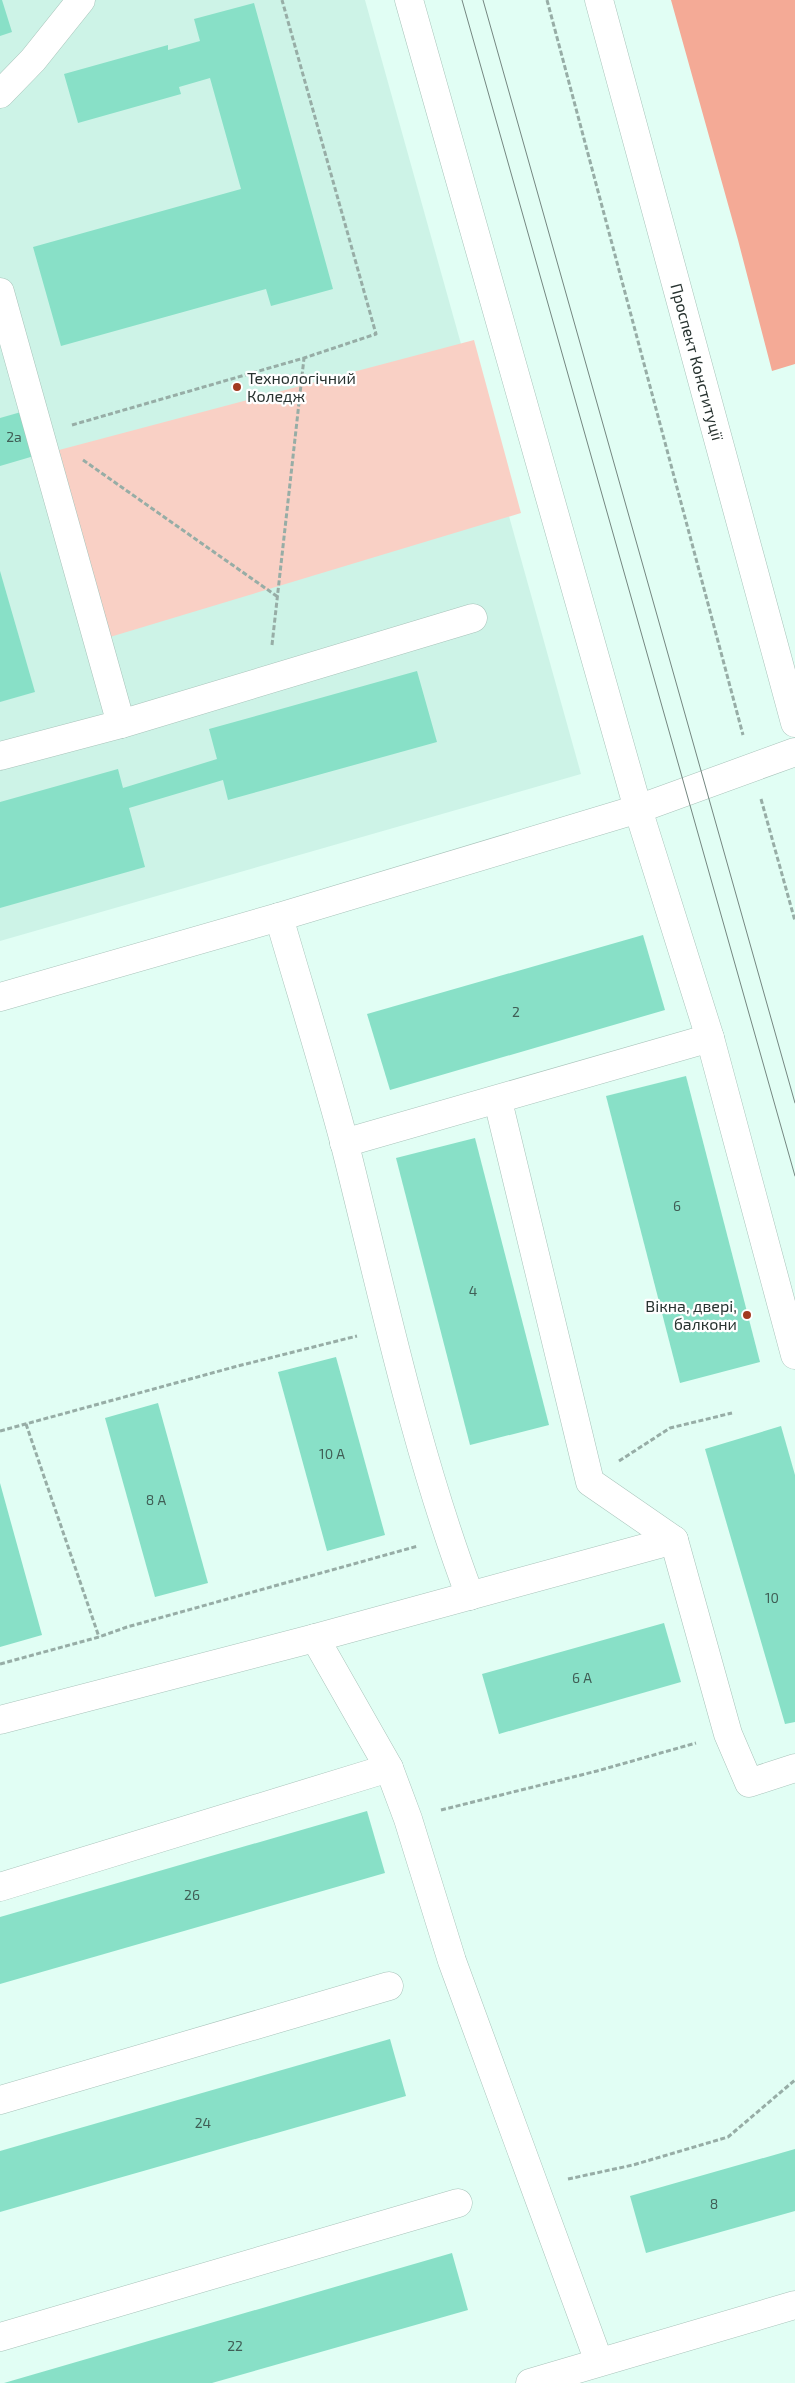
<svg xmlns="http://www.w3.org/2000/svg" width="795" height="2383" viewBox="0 0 795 2383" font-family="'Exo 2',sans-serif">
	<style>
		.built { fill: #cdf3e7 }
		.green { fill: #f9d0c5 }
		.forest { fill: #f4aa96 }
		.building { fill: #88e0c7 }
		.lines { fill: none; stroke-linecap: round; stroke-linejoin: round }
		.minor-casing { stroke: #a8c3ba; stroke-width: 29 }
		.path { stroke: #97ada6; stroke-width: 3; stroke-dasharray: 5 2.5; stroke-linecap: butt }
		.minor { stroke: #fff; stroke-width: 28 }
		.tram { stroke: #748680; stroke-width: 1 }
		.poi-dot { fill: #a23a20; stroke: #fff; stroke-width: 2 }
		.labels { text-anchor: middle; stroke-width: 4.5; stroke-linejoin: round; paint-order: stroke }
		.number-label { font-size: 14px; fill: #405e56 }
		.street-label { font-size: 16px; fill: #283330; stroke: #fff }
		.poi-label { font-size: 16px; fill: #283330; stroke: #fff; text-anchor: start }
	</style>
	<rect width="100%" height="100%" fill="#e1fef4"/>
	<path class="built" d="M0 0H365L581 774 0 941Z"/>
	<path class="green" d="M474 340 521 513 110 637 59 450Z"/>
	<path class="forest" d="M671 0H795V364L772 371 738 240Z"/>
	<g class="building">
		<path d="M0 0H2L12 32 0 36Z"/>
		<path d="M254 3 333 289 271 306 266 289 61 346 33 247 241 189 210 78 179 87 181 94 78 123 64 74 168 45V50L200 41 194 19Z"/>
		<path d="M21 412 34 456 0 466V418Z"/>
		<path d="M0 571 35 692 0 702Z"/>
		<path d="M417 671 437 742 228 800 223 780 129 808 145 867 0 908V802L118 769 123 788 217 759 209 729Z"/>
		<path d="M643 935 665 1010 390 1090 367 1014Z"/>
		<path d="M686 1076 760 1362 680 1383 606 1096Z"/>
		<path d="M475 1138 549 1425 470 1445 396 1158Z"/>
		<path d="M336 1357 385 1535 327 1551 278 1372Z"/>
		<path d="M158 1403 208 1583 155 1597 105 1418Z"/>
		<path d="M781 1426 795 1475V1722L785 1724 705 1449Z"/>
		<path d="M0 1483 42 1635 0 1647Z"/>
		<path d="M664 1623 681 1682 499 1734 482 1674Z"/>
		<path d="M367 1811 385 1873 0 1984V1917Z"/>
		<path d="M390 2039 406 2096 0 2212V2151Z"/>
		<path d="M795 2149V2211L646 2253 630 2196Z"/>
		<path d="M452 2253 468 2310 212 2383H4Z"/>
	</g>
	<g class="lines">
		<g class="minor-casing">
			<g id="minor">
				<path d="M409 0 638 809 710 1038 795 1355"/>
				<path id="s1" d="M599 0 795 723"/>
				<path d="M0 94 33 60 81 0"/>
				<path d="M0 292 121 724"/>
				<path d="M0 756 121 724 473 618"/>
				<path d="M279 917C301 993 325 1069 345 1145 383 1296 415 1450 470 1596"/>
				<path d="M0 997 279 917 638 809 795 752"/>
				<path d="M498 1101 590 1482 674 1540"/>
				<path d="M344 1143 710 1038"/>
				<path d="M315 1638 389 1768 408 1819 452 1961 599 2362"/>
				<path d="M0 1720 315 1638 674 1540 728 1734 749 1783 795 1768"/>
				<path d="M0 1887 389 1768"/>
				<path d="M0 2100 389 1986"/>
				<path d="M0 2337 458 2203"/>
				<path d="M530 2383 795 2305"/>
			</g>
		</g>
		<g class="path">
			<path d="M547 0 743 735"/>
			<path d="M72 425 304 358 376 334 282 0"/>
			<path d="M83 460 278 597"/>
			<path d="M272 645 304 358"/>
			<path d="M761 799 795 921"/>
			<path d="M26 1424 99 1637"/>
			<path d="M0 1431 234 1367 357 1336"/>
			<path d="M619 1461 670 1428 732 1413"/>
			<path d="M0 1664 99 1637 127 1627 418 1546"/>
			<path d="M441 1810 597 1771 696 1743"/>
			<path d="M568 2179 633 2165 728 2137 795 2080"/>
		</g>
		<use href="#minor" class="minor"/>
		<g class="tram">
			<path d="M462 0 795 1176"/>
			<path d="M483 0 795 1103"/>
		</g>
	</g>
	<g class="poi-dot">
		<circle cx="237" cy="387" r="5"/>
		<circle cx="747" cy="1315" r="5"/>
	</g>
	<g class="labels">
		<g class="number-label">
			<text x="14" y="442">2а</text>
			<text x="516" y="1017">2</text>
			<text x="677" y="1211">6</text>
			<text x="473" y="1296">4</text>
			<text x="332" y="1459">10 А</text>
			<text x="156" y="1505">8 А</text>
			<text x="772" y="1603">10</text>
			<text x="582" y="1683">6 А</text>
			<text x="192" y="1900">26</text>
			<text x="203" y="2128">24</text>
			<text x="714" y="2209">8</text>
			<text x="235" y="2351">22</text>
		</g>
		<g class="street-label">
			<text dy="6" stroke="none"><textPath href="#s1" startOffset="375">Проспект Конституції</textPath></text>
		</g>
		<g class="poi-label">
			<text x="247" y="384">Технологічний<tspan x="247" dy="18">Коледж</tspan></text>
			<text x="737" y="1312" text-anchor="end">Вікна, двері,<tspan x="737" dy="18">балкони</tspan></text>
		</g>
	</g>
</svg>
